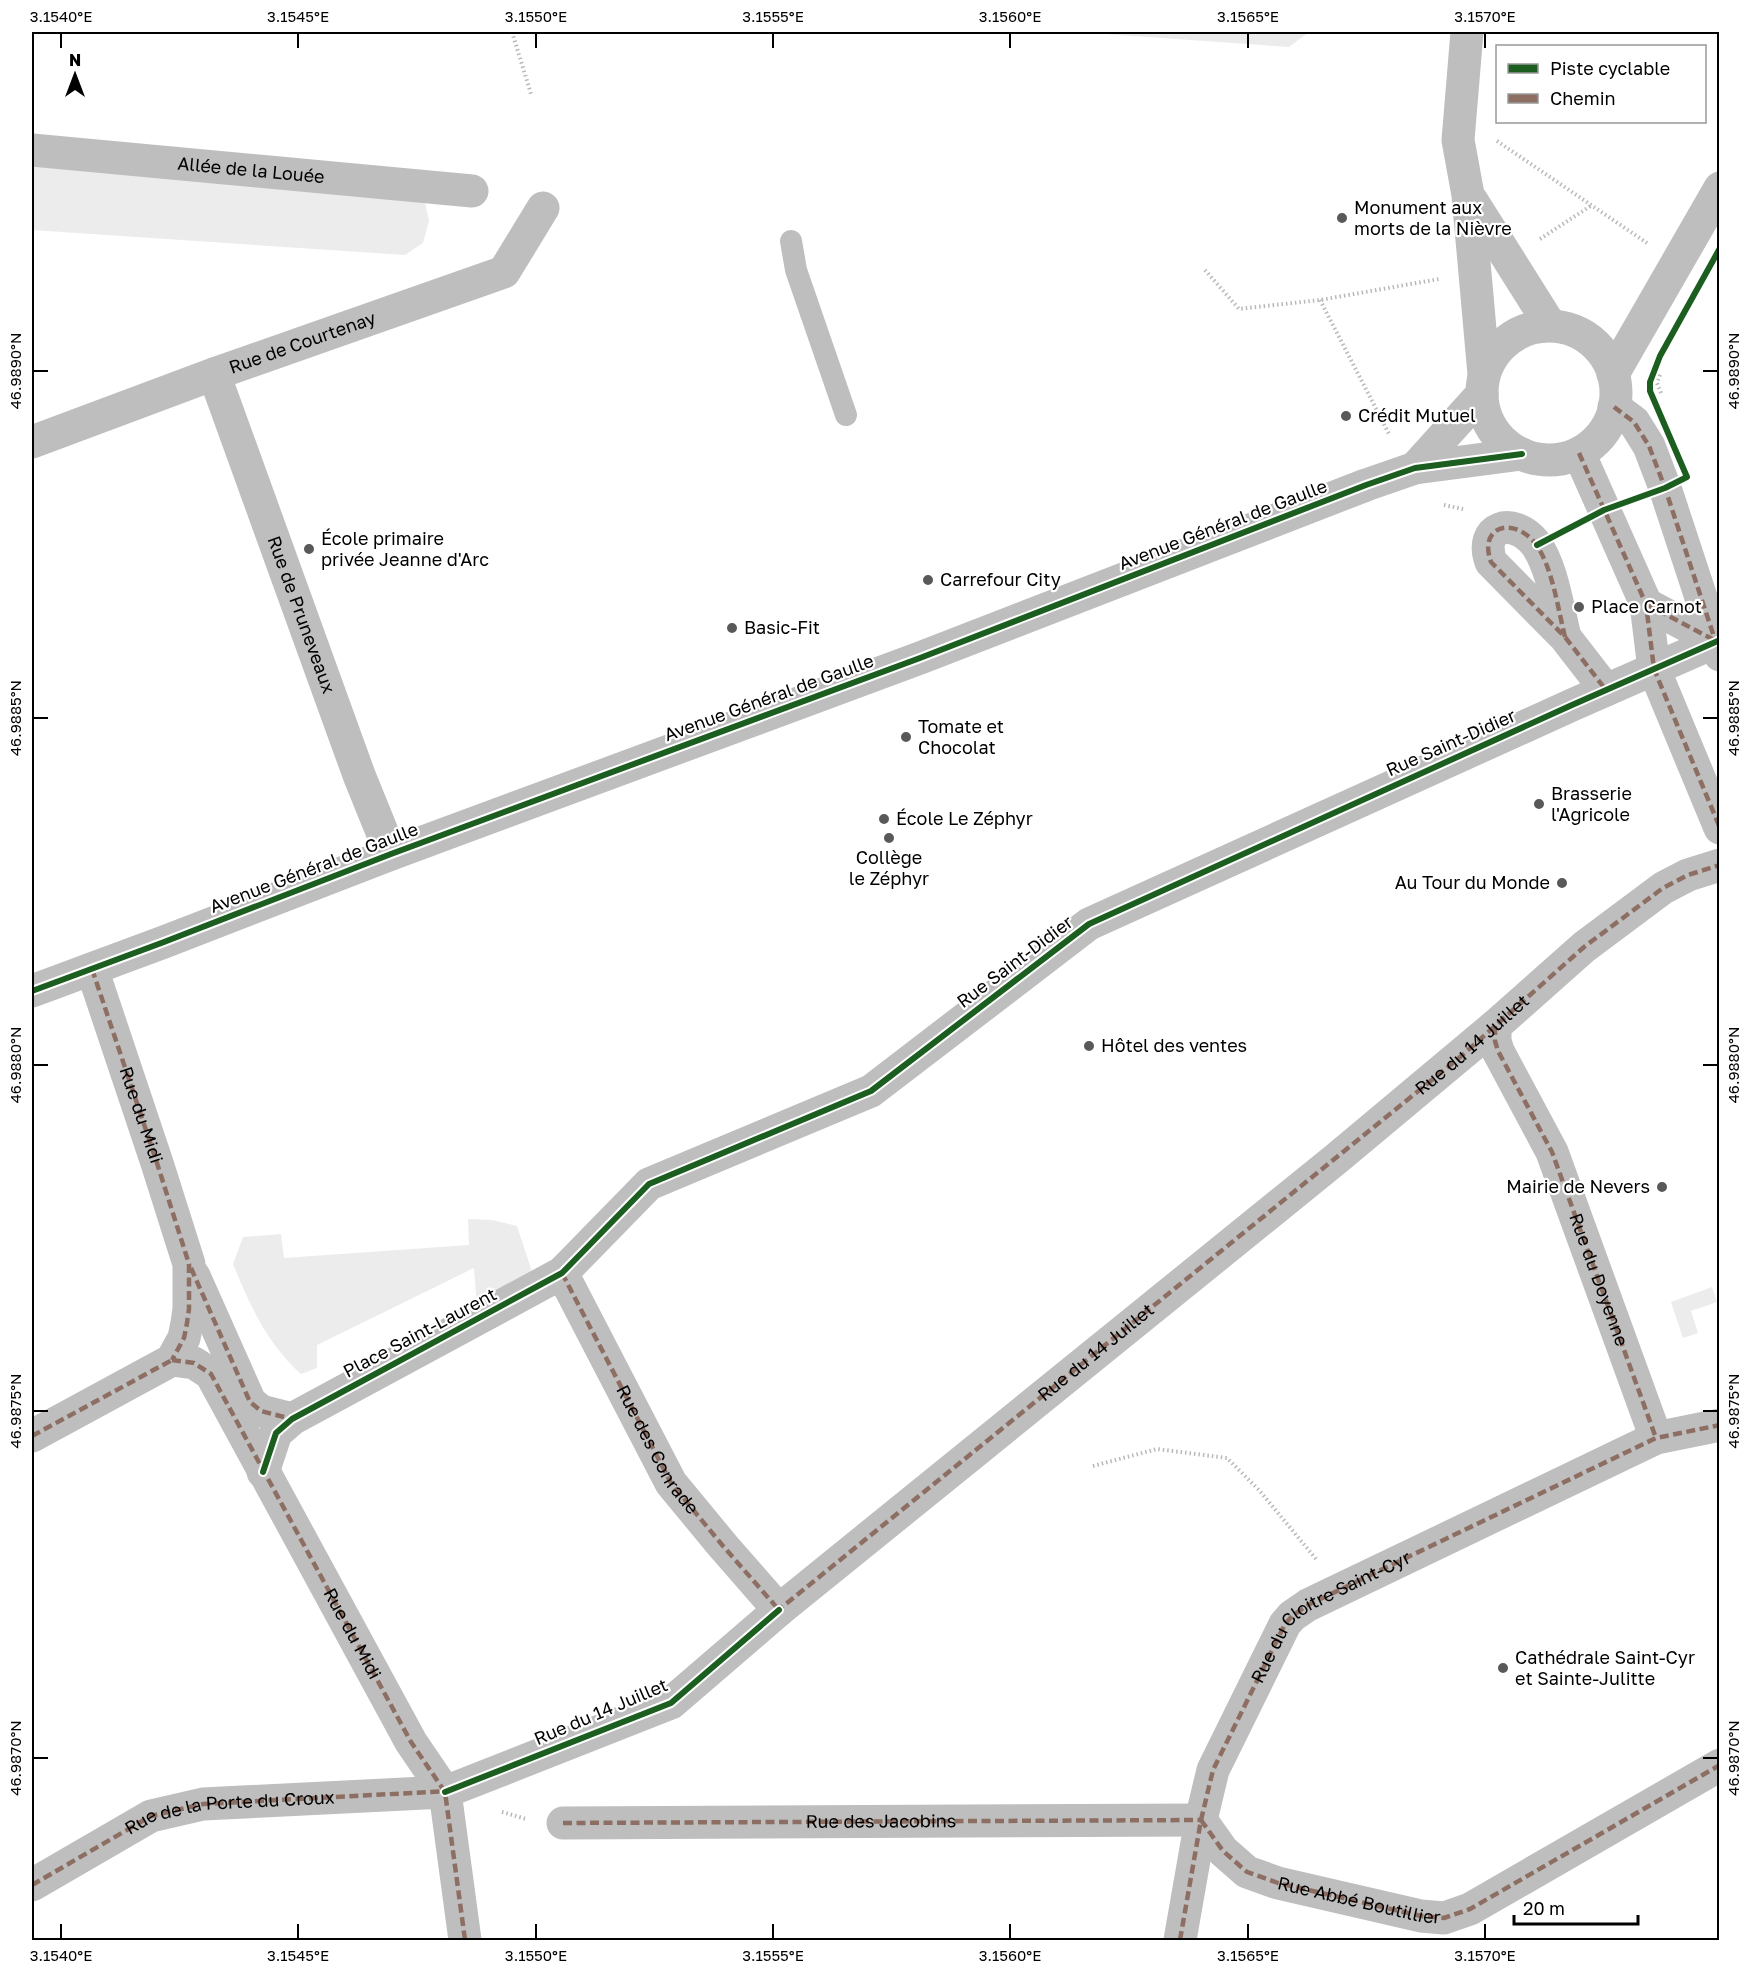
<svg xmlns="http://www.w3.org/2000/svg" width="1751" height="1972" viewBox="0 0 1751 1972" font-family="'Golos Text',sans-serif">
	<style>
		.green { fill: #ececec }
		.lines { fill: none; stroke-linecap: round; stroke-linejoin: round }
		.path { stroke: #b9b9b9; stroke-width: 4; stroke-dasharray: 1.5 3; stroke-linecap: butt }
		.service { stroke: #bebebe; stroke-width: 22 }
		.pedestrian { stroke: #bebebe; stroke-width: 33 }
		.minor { stroke: #bebebe; stroke-width: 33 }
		.tertiary { stroke: #bebebe; stroke-width: 33 }
		.quiet { stroke: #8d6e63; stroke-width: 4.5; stroke-dasharray: 9 4.5; stroke-linecap: butt }
		.cycleway-casing { stroke: #fff; stroke-width: 10 }
		.cycleway { stroke: #1b5e20; stroke-width: 6 }
		.ticks { fill: none; stroke: #000; stroke-width: 2 }
		.poi-dot { fill: #595959; stroke: #fff; stroke-width: 2 }
		.labels { text-anchor: middle; stroke-width: 4.5; stroke-linejoin: round; paint-order: stroke }
		.street-label { font-size: 18px; fill: #000; stroke: #fff }
		.poi-label { font-size: 18px; fill: #000; stroke: #fff; text-anchor: start }
		.neatline { fill: none; stroke: #000; stroke-width: 2 }
		.ticks-label { font-size: 15px; text-anchor: middle; fill: #000 }
	</style>
	<rect width="100%" height="100%" fill="#fff"/>
	<g class="green">
		<path d="M1077 32H1309L1289 47Z"/>
		<path d="M32 136 424 198 429 221 423 243 405 255 32 230Z"/>
		<path d="M468 1219 492 1220 517 1226 533 1275 477 1309 474 1268 317 1345V1368L301 1374C268 1345 249 1304 233 1264L243 1237 281 1234 284 1258 469 1245Z"/>
		<path d="M1712 1287 1717 1302 1691 1311 1698 1333 1683 1338 1671 1302Z"/>
	</g>
	<g class="lines">
		<g class="path">
			<path d="M512 32 531 94"/>
			<path d="M1497 141 1647 243"/>
			<path d="M1540 239 1592 205"/>
			<path d="M1205 270 1239 309 1320 300 1439 279"/>
			<path d="M1320 300 1390 436"/>
			<path d="M1661 393 1657 383 1661 372"/>
			<path d="M1444 505 1463 509"/>
			<path d="M1093 1466 1157 1449 1227 1458 1259 1490 1316 1559"/>
			<path d="M502 1812 526 1819"/>
		</g>
		<path class="service" d="M791 241 796 270 846 415"/>
		<path class="pedestrian" id="s1" d="M32 1885 151 1816 203 1804 445 1792 671 1703 779 1610 1336 1159 1495 1026"/>
		<g class="minor">
			<path id="s2" d="M32 150 472 191"/>
			<path id="s3" d="M214 374 359 775 391 854"/>
			<path d="M1613 374 1720 188"/>
			<path d="M1614 407 1634 422 1649 446 1665 488 1720 655"/>
			<path id="s4" d="M32 442 214 374 504 272 543 208"/>
			<path d="M1579 453 1646 604 1654 669 1720 828"/>
			<path d="M1646 604 1716 641"/>
			<path d="M1565 637C1558 609 1552 565 1535 543 1513 516 1478 526 1491 562L1565 637 1606 690"/>
			<path d="M92 969 157 1163 189 1264V1309L187 1323 184 1338 172 1360"/>
			<path id="s5" d="M562 1273 671 1483 723 1546 779 1610"/>
			<path d="M194 1276 250 1402 261 1411 292 1419"/>
			<path d="M172 1360 194 1363 211 1374 411 1742 445 1792 465 1940"/>
			<path d="M32 1436 172 1360"/>
			<path d="M1656 1438 1552 1152 1498 1051 1495 1041V1026L1584 947 1663 888 1688 875 1720 865"/>
			<path d="M263 1472 276 1433 292 1419 562 1273 649 1184 871 1091 1089 924 1572 705 1720 640"/>
			<path d="M1201 1820 1223 1851 1247 1872 1278 1883 1421 1916 1444 1918 1470 1909 1720 1765"/>
			<path d="M563 1823 1201 1820"/>
			<path d="M1180 1940 1201 1820 1213 1770 1285 1624 1292 1616 1308 1605 1656 1438 1720 1425"/>
		</g>
		<g class="tertiary">
			<path d="M1467 32 1458 140 1468 195 1484 374"/>
			<path d="M1472 201 1550 325"/>
			<circle cx="1549" cy="393" r="67"/>
			<path d="M1415 468 1482 394"/>
			<path d="M32 991 164 942 391 854 920 658 1366 485 1415 468 1522 454"/>
		</g>
		<g class="quiet">
			<path d="M1614 407 1634 422 1649 446 1665 488 1720 655"/>
			<path d="M1579 453 1646 604 1654 669 1720 828"/>
			<path d="M1646 604 1716 641"/>
			<path d="M1565 637C1558 609 1552 565 1535 543 1513 516 1478 526 1491 562L1565 637 1606 690"/>
			<path id="s6" d="M92 969 157 1163 189 1264V1309L187 1323 184 1338 172 1360"/>
			<path id="s7" d="M1495 1026V1041L1498 1051 1552 1152 1656 1438"/>
			<path d="M191 1268 250 1402 261 1411 292 1419"/>
			<path d="M562 1273 671 1483 723 1546 779 1610"/>
			<path id="s8" d="M172 1360 194 1363 211 1374 411 1742 445 1792 465 1940"/>
			<path d="M32 1436 172 1360"/>
			<path id="s9" d="M776 1612 1459 1058 1584 947 1663 888 1688 875 1720 865"/>
			<path id="s10" d="M1201 1820 1223 1851 1247 1872 1278 1883 1421 1916 1444 1918 1470 1909 1720 1765"/>
			<path id="s11" d="M563 1823 1201 1820"/>
			<path d="M32 1885 151 1816 203 1804 449 1791"/>
			<path id="s12" d="M1180 1940 1201 1820 1213 1770 1285 1624 1292 1616 1308 1605 1656 1438 1720 1425"/>
		</g>
		<g class="cycleway-casing">
			<g id="cycleway">
				<path d="M1537 545 1604 510 1665 488 1687 477 1650 391V382L1660 356 1720 248"/>
				<path d="M32 991 164 942 391 854 920 658 1366 485 1415 468 1522 454"/>
				<path d="M263 1472 276 1433 292 1419 562 1273 649 1184 871 1091 1089 924 1572 705 1720 640"/>
				<path d="M445 1792 671 1703 779 1610"/>
			</g>
		</g>
		<use href="#cycleway" class="cycleway"/>
	</g>
	<path class="ticks" d="M61 33V48M298 33V48M536 33V48M773 33V48M1010 33V48M1248 33V48M1485 33V48M33 371H48M1703 371H1718M33 718H48M1703 718H1718M33 1065H48M1703 1065H1718M33 1411H48M1703 1411H1718M33 1758H48M1703 1758H1718M61 1924V1939M298 1924V1939M536 1924V1939M773 1924V1939M1010 1924V1939M1248 1924V1939M1485 1924V1939"/>
	<g class="poi-dot">
		<circle cx="1342" cy="218" r="6"/>
		<circle cx="1346" cy="416" r="6"/>
		<circle cx="309" cy="549" r="6"/>
		<circle cx="928" cy="580" r="6"/>
		<circle cx="1579" cy="607" r="6"/>
		<circle cx="732" cy="628" r="6"/>
		<circle cx="906" cy="737" r="6"/>
		<circle cx="1539" cy="804" r="6"/>
		<circle cx="884" cy="819" r="6"/>
		<circle cx="889" cy="838" r="6"/>
		<circle cx="1562" cy="883" r="6"/>
		<circle cx="1089" cy="1046" r="6"/>
		<circle cx="1662" cy="1187" r="6"/>
		<circle cx="1503" cy="1668" r="6"/>
	</g>
	<g class="labels">
		<g class="street-label">
			<text dy="6" stroke="none"><textPath href="#s2" startOffset="220">Allée de la Louée</textPath></text>
			<text dy="6" stroke="none"><textPath href="#s4" startOffset="288">Rue de Courtenay</textPath></text>
			<text transform="translate(1223 525) rotate(-21)" y="6">Avenue Général de Gaulle</text>
			<text dy="6" stroke="none"><textPath href="#s3" startOffset="256">Rue de Pruneveaux</textPath></text>
			<text transform="translate(769 698) rotate(-20)" y="6">Avenue Général de Gaulle</text>
			<text transform="translate(1451 743) rotate(-24)" y="6">Rue Saint-Didier</text>
			<text transform="translate(314 868) rotate(-21)" y="6">Avenue Général de Gaulle</text>
			<text transform="translate(1015 962) rotate(-37)" y="6">Rue Saint-Didier</text>
			<text dy="6" stroke="none"><textPath href="#s9" startOffset="898">Rue du 14 Juillet</textPath></text>
			<text dy="6" stroke="none"><textPath href="#s6" startOffset="154">Rue du Midi</textPath></text>
			<text dy="6" stroke="none"><textPath href="#s7" startOffset="276">Rue du Doyenne</textPath></text>
			<text transform="translate(420 1333) rotate(-28)" y="6">Place Saint-Laurent</text>
			<text dy="6" stroke="none"><textPath href="#s9" startOffset="412">Rue du 14 Juillet</textPath></text>
			<text dy="6" stroke="none"><textPath href="#s5" startOffset="201">Rue des Conrade</textPath></text>
			<text dy="6" stroke="none"><textPath href="#s12" startOffset="375">Rue du Cloitre Saint-Cyr</textPath></text>
			<text dy="6" stroke="none"><textPath href="#s8" startOffset="338">Rue du Midi</textPath></text>
			<text transform="translate(601 1712) rotate(-23)" y="6">Rue du 14 Juillet</text>
			<text dy="6" stroke="none"><textPath href="#s1" startOffset="216">Rue de la Porte du Croux</textPath></text>
			<text dy="6" stroke="none"><textPath href="#s11" startOffset="318">Rue des Jacobins</textPath></text>
			<text dy="6" stroke="none"><textPath href="#s10" startOffset="186">Rue Abbé Boutillier</textPath></text>
		</g>
		<g class="poi-label">
			<text x="1354" y="214">Monument aux<tspan x="1354" dy="21">morts de la Nièvre</tspan></text>
			<text x="1358" y="422">Crédit Mutuel</text>
			<text x="321" y="545">École primaire<tspan x="321" dy="21">privée Jeanne d'Arc</tspan></text>
			<text x="940" y="586">Carrefour City</text>
			<text x="1591" y="613">Place Carnot</text>
			<text x="744" y="634">Basic-Fit</text>
			<text x="918" y="733">Tomate et<tspan x="918" dy="21">Chocolat</tspan></text>
			<text x="1551" y="800">Brasserie<tspan x="1551" dy="21">l'Agricole</tspan></text>
			<text x="896" y="825">École Le Zéphyr</text>
			<text x="889" y="864" text-anchor="middle">Collège<tspan x="889" dy="21">le Zéphyr</tspan></text>
			<text x="1550" y="889" text-anchor="end">Au Tour du Monde</text>
			<text x="1101" y="1052">Hôtel des ventes</text>
			<text x="1650" y="1193" text-anchor="end">Mairie de Nevers</text>
			<text x="1515" y="1664">Cathédrale Saint-Cyr<tspan x="1515" dy="21">et Sainte-Julitte</tspan></text>
		</g>
	</g>
	<rect width="1751" height="1972" fill="none" stroke="#ffffff" stroke-width="66"/>
	<rect x="1496" y="45" width="210" height="78" fill="#ffffff" stroke="#999999" stroke-width="1.5"/>
	<rect x="1508" y="64" width="30" height="9" fill="#1b5e20" stroke="#999999" stroke-width="1.5"/>
	<text x="1550" y="75" font-size="18" fill="#000000">Piste cyclable</text>
	<rect x="1508" y="94" width="30" height="9" fill="#8d6e63" stroke="#999999" stroke-width="1.5"/>
	<text x="1550" y="105" font-size="18" fill="#000000">Chemin</text>
	<g transform="translate(75 75)" stroke="#ffffff" stroke-width="4.5" paint-order="stroke">
	<path d="M0-4.5L10 22L0 15L-10 22Z" fill="#000000"/>
	<text y="-9" font-size="16" font-weight="bold" text-anchor="middle" fill="#000000">N</text>
	</g>
	<path d="M1514 1915v9h124v-9" fill="none" stroke="#000000" stroke-width="3"/>
	<text x="1523" y="1915" font-size="18" fill="#000000" stroke="#ffffff" stroke-width="4.5" paint-order="stroke">20 m</text>
	<rect x="33" y="33" width="1685" height="1906" class="neatline"/>
	<g class="ticks-label">
		<text x="61" y="22">3.1540°E</text>
		<text x="298" y="22">3.1545°E</text>
		<text x="536" y="22">3.1550°E</text>
		<text x="773" y="22">3.1555°E</text>
		<text x="1010" y="22">3.1560°E</text>
		<text x="1248" y="22">3.1565°E</text>
		<text x="1485" y="22">3.1570°E</text>
		<text transform="translate(16 371) rotate(-90)" y="5">46.9890°N</text>
		<text transform="translate(1734 371) rotate(-90)" y="5">46.9890°N</text>
		<text transform="translate(16 718) rotate(-90)" y="5">46.9885°N</text>
		<text transform="translate(1734 718) rotate(-90)" y="5">46.9885°N</text>
		<text transform="translate(16 1065) rotate(-90)" y="5">46.9880°N</text>
		<text transform="translate(1734 1065) rotate(-90)" y="5">46.9880°N</text>
		<text transform="translate(16 1411) rotate(-90)" y="5">46.9875°N</text>
		<text transform="translate(1734 1411) rotate(-90)" y="5">46.9875°N</text>
		<text transform="translate(16 1758) rotate(-90)" y="5">46.9870°N</text>
		<text transform="translate(1734 1758) rotate(-90)" y="5">46.9870°N</text>
		<text x="61" y="1961">3.1540°E</text>
		<text x="298" y="1961">3.1545°E</text>
		<text x="536" y="1961">3.1550°E</text>
		<text x="773" y="1961">3.1555°E</text>
		<text x="1010" y="1961">3.1560°E</text>
		<text x="1248" y="1961">3.1565°E</text>
		<text x="1485" y="1961">3.1570°E</text>
	</g>
</svg>
